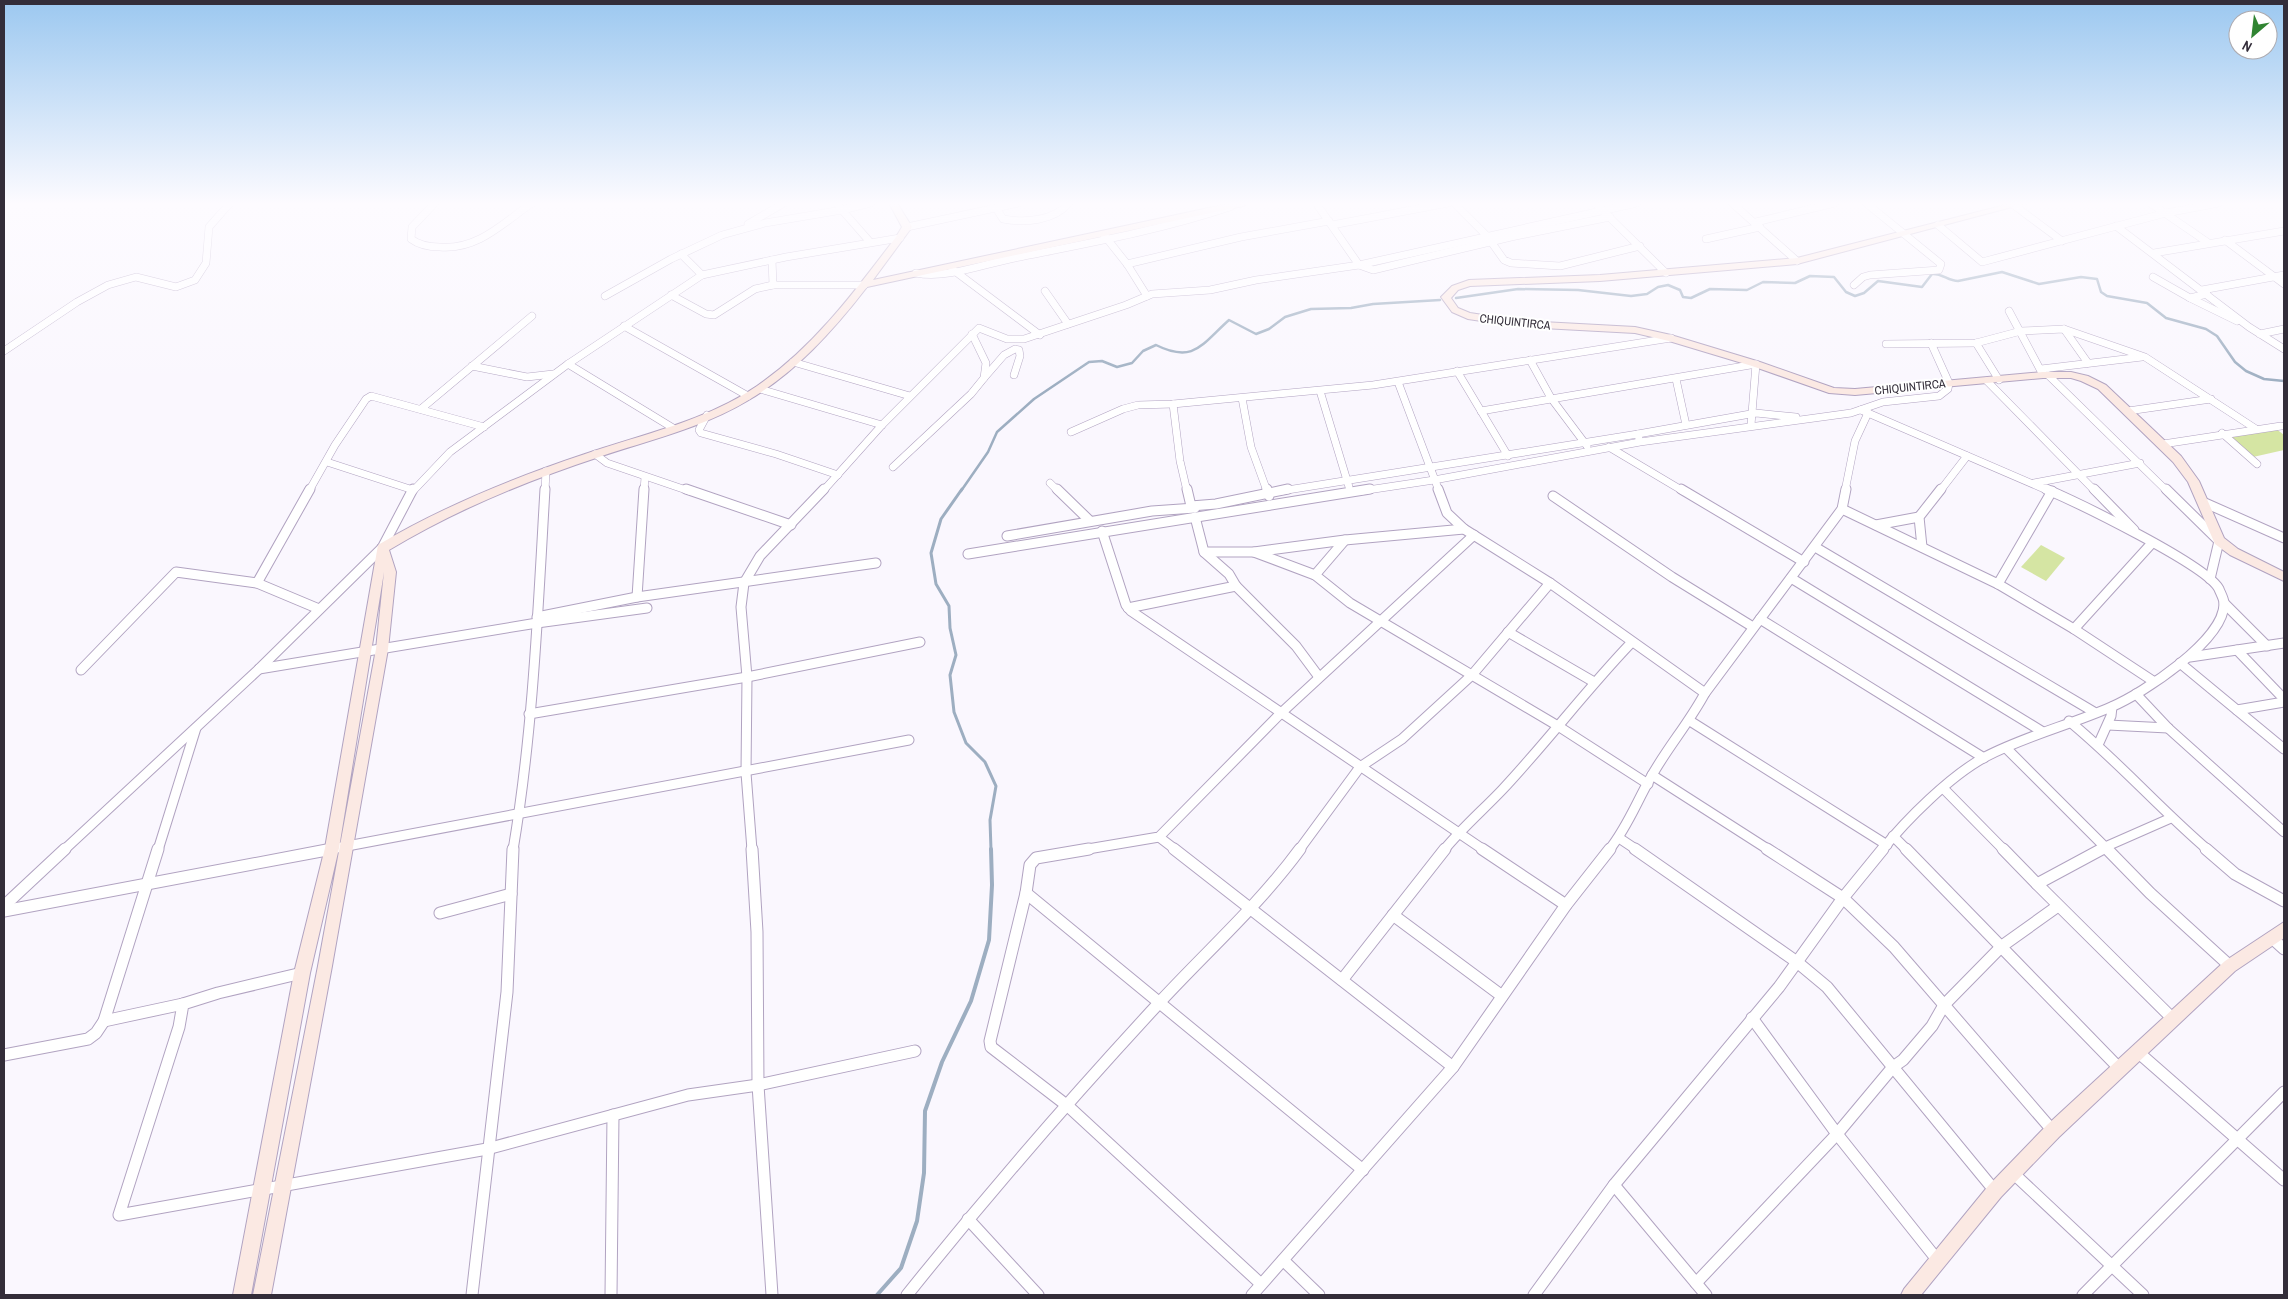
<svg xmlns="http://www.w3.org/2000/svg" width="2288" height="1299" viewBox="0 0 2288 1299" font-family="'Archivo Narrow',sans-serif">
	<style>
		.green { fill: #d5e5a3 }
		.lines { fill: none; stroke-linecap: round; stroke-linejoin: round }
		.stream-far2 { stroke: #9daec1; stroke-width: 2.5 }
		.stream-far1 { stroke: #9daec1; stroke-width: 3 }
		.stream { stroke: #9daec1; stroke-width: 4 }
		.street-far2-casing { stroke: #b1a3c1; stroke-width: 8 }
		.street-far1-casing { stroke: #b1a3c1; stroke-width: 11 }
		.street-casing { stroke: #b1a3c1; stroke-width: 13 }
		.secondary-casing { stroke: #b1a3c1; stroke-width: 2 }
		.street-far2 { stroke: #fff; stroke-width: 7 }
		.street-far1 { stroke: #fff; stroke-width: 9 }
		.street { stroke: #fff; stroke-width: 11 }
		.secondary { fill: #fbe9e3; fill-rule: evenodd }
		.labels { text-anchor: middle; stroke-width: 4; stroke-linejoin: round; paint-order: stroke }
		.street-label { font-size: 12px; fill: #332d39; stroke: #fff }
	</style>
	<rect width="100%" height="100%" fill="#faf7fe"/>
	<g class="green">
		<path d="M2275 428 2284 435V450L2253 457 2230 437Z"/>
		<path d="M2041 545 2065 558 2046 581 2021 567Z"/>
	</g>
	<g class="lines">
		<g class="stream-far2">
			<path d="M1456 298 1518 289 1578 290 1631 296 1647 294 1658 287 1668 285 1680 290 1683 297 1691 298 1710 289 1747 290 1763 282 1795 283 1810 276 1834 277 1846 292 1855 296 1864 293 1878 281 1922 287 1932 274C1942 273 1948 281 1958 281L2002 272 2039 284 2081 277 2097 279 2101 292 2107 296 2147 303 2166 318 2206 329 2217 336 2235 362 2246 371 2264 379 2284 381"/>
			<path d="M961 491 988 452 997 432 1034 399 1089 362 1102 361 1117 367 1132 363 1143 351 1156 345C1194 364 1202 344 1229 320L1256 334 1269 329 1285 317 1311 309 1351 308 1373 304 1440 300"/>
		</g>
		<path class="stream-far1" d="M962 489 941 519 931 553 936 584 949 606 950 628 956 655 950 675 954 712 966 743 985 762 996 786 990 820 991 850"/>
		<path class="stream" d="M877 1295 901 1268 917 1221 924 1173 925 1111 942 1062 971 1001 989 940 992 885 991 849"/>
		<g class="street-far2-casing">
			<g id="street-far2">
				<path d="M435 203 412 227 411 239C419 245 430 247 440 247 478 250 503 223 532 203"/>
				<path d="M837 203 842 210 871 203"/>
				<path d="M1316 203 1359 265 1373 270 1511 237 1610 217"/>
				<path d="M1454 203 1487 236 1504 260 1511 263 1560 266 1640 246"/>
				<path d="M1595 203 1666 273"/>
				<path d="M1732 203 1797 261"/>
				<path d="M2011 203 2062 241"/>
				<path d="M2150 203 2207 242"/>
				<path d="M996 208 1003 219C1025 223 1054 221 1069 203"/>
				<path d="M1756 222 1835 203"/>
				<path d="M748 224 784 203"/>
				<path d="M1332 225 1448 203"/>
				<path d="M1938 225 1982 262 2166 213 2219 203"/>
				<path d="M2116 226 2249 327 2284 349"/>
				<path d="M907 227 1019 203"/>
				<path d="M1104 235 1127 264 1147 296"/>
				<path d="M1706 239 1760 227"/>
				<path d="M2225 240 2284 284"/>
				<path d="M2154 253 2284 231"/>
				<path d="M681 254 702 275"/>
				<path d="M772 260 773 285H864"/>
				<path d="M1127 264 1241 237 1329 221"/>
				<path d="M952 269 1040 335"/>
				<path d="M916 273C945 279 981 265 1010 259 1084 244 1158 231 1230 207"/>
				<path d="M2153 277 2190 298 2207 294"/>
				<path d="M1854 285 1863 277 1870 275 1939 270 1941 264 1866 203"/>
				<path d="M2202 290 2284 275"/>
				<path d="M1045 291 1068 324"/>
				<path d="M671 295 706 314 714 315 755 289 773 285"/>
				<path d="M605 296 671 259 722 235 765 223 842 210 870 242"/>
				<path d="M2190 298 2237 321"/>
				<path d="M2009 311 2042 373"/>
				<path d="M624 326 748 396"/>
				<path d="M2064 329 2088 363"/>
				<path d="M2260 334 2284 329"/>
				<path d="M1976 343 1999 380"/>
				<path d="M1886 344 1976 343 2021 331 2064 329 2145 357 2256 429"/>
				<path d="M4 351 77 302 108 285 136 277 176 287 195 280 206 263 209 227 230 203"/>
				<path d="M1530 360 1551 398 1587 446"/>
				<path d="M793 362 910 396"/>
				<path d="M568 364 673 428"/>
				<path d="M472 366 527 377 553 374"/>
				<path d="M2041 369 2142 357"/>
				<path d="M1457 371 1508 456"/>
				<path d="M2048 375 2167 491"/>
				<path d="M984 378 1004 355 1015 349 1019 350 1020 356 1014 375"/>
				<path d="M1676 379 1686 425"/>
				<path d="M1987 381 2095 491"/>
				<path d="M1398 382 1439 491"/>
				<path d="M760 389 882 425"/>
				<path d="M1320 391 1349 487"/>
				<path d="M1242 398 1251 447 1267 491"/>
				<path d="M1173 404 1180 461 1187 491"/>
				<path d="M421 409 532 316"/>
				<path d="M1861 410 2049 491"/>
				<path d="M1481 411 1756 364 1751 425"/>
				<path d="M2128 411 2211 399"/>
				<path d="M707 415 699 430 701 433 776 454 838 475"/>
				<path d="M1071 432 1123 409 1138 405 1173 404 1373 385 1671 338"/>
				<path d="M2222 433 2257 464"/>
				<path d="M1639 439 1638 434 1756 413 1796 417"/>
				<path d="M2163 444 2281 426"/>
				<path d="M1609 447 1683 491"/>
				<path d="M595 454 607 463 689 491"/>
				<path d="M327 462 413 490"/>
				<path d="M893 467 971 394 984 378 986 363 972 334"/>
				<path d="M1050 483 1058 491"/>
				<path d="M2034 483 2140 463"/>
				<path d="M309 491 335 445 366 399 371 396 484 427"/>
				<path d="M413 491 450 452 568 364 702 275 786 257 900 238"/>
				<path d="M545 491 546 471"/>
				<path d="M644 491 645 477"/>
				<path d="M823 491 882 425 979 328 1007 339H1024L1126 305 1152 294 1210 290 1256 280 1359 265 1637 203"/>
				<path d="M1281 491 1638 434"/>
				<path d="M1361 491 1434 480 1640 442 1851 413 1883 402 1939 396 1948 389 1949 383 1931 343"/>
				<path d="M1845 491 1855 441 1868 413"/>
				<path d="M1940 491 1967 456"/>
			</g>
		</g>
		<g class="street-far1-casing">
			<g id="street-far1">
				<path d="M686 489 791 525"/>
				<path d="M1057 489 1090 521"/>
				<path d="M1187 489 1191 506 1216 504 1288 489"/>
				<path d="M1267 489 1269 496"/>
				<path d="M1438 489 1447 513 1464 529 1550 583 1705 693"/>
				<path d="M1681 489 1804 562"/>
				<path d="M2094 489 2134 530"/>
				<path d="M2166 489 2219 541 2210 579"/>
				<path d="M1553 496 1672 577 1753 627"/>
				<path d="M2203 502 2284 538"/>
				<path d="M1842 509 1998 584 2074 629 2153 681"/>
				<path d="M1876 525 1919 517"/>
				<path d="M1102 531 1126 605 1131 611 1484 850"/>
				<path d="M1007 536 1152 511 1195 508"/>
				<path d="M1815 547 2094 712"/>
				<path d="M1922 547 1919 517 1941 489"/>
				<path d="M1204 552H1254L1345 540 1464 529"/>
				<path d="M1254 552 1315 575 1350 603 1558 726 1648 784"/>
				<path d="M968 554 1370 489"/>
				<path d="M1315 575 1345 540"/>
				<path d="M1791 578 2043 732"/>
				<path d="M257 583 310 489"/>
				<path d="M1998 584 2052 491"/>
				<path d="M1236 586 1296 646 1319 677"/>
				<path d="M637 597 644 489"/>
				<path d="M2224 603 2267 646"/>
				<path d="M1128 608 1236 586 1229 574 1204 552 1195 517"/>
				<path d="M537 617 637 597 876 563"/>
				<path d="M1760 619 1984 758"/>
				<path d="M2074 629 2152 543"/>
				<path d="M1508 632 1594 682"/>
				<path d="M2237 650 2284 699"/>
				<path d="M2190 657 2284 643"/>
				<path d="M2180 663 2284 749"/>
				<path d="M259 669 537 623 647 608"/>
				<path d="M81 670 176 572 257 583 319 609"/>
				<path d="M2136 694 2168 728 2284 832"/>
				<path d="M2237 710 2284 702"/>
				<path d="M529 714 747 677 920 642"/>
				<path d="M1690 721 1887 845"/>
				<path d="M2069 721C2118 761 2160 809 2208 850"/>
				<path d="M2108 725 2168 728"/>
				<path d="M2098 745 2111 716 2112 707"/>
				<path d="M2006 748 2105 847 2171 818"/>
				<path d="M1652 775 1769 850"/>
				<path d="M1943 788 2004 850"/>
				<path d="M1893 836 1907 850"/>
				<path d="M1159 837 1176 850"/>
				<path d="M1619 838 1637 850"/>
				<path d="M64 850 259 669 382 548 413 489"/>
				<path d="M158 850 196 728"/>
				<path d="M326 850 909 740"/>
				<path d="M513 850C533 732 538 609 545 489"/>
				<path d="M752 850 746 773 747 677 741 607 744 583 760 556 824 489"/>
				<path d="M1082 850 1159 837 1280 714 1474 535"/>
				<path d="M1299 850 1360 767 1402 739 1472 675 1550 583"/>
				<path d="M1444 850C1462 828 1483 810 1502 790 1547 742 1586 690 1631 643"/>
				<path d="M1609 850C1627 828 1637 801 1651 777 1667 748 1689 723 1705 693L1842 509 1846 489"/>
				<path d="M1882 850C1906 820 1950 776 1985 757 2025 736 2070 725 2111 707 2142 694 2225 640 2224 603 2224 599 2220 592 2219 589 2207 565 2076 502 2046 489"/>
				<path d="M2099 850 2105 847 2108 850"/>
			</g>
		</g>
		<g class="street-casing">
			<g id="street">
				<path d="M752 849 757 932 758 1085 772 1295"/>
				<path d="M1089 849 1036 858 1030 865 1026 893 990 1041 991 1047 1069 1107 1261 1284"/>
				<path d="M1174 849 1453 1067"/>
				<path d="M1482 849 1566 905"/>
				<path d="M1635 849 1797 962 1827 987 1995 1191"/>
				<path d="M1767 849 1843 898 1894 947 2053 1131"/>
				<path d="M1906 849 2120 1069"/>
				<path d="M2003 849 2037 884"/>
				<path d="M2102 849 2037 884 2172 1018"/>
				<path d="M2107 849 2150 893 2230 966"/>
				<path d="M2206 849 2235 874 2284 901"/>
				<path d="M1026 893 1363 1170"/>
				<path d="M4 906 65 849"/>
				<path d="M4 911 332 849"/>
				<path d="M440 913 511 894"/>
				<path d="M1393 915 1502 996"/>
				<path d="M2273 939 2284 949"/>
				<path d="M302 973 218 993 183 1004 179 1027 119 1215 487 1149 688 1095 758 1085 915 1051"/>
				<path d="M1342 980 1445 849"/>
				<path d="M1752 1018 1837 1134 1939 1262"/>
				<path d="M104 1021 183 1004"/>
				<path d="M2139 1053 2284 1180"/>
				<path d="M4 1055 88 1039 96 1033 104 1021 158 849"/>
				<path d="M2013 1173 2143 1295"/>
				<path d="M1614 1185 1706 1295"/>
				<path d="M968 1219 1038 1295"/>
				<path d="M1283 1260 1319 1295"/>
				<path d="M1696 1283 1837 1134 1893 1067 1903 1060 1932 1026 1944 1005 2002 946 2058 906"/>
				<path d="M472 1295 507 992 513 849"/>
				<path d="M611 1295 613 1115"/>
				<path d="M907 1295C987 1195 1072 1097 1159 1003 1206 952 1259 905 1300 849"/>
				<path d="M1252 1295 1453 1067 1566 905 1610 849"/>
				<path d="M1534 1295 1614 1185 1779 987 1843 898 1883 849"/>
				<path d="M2083 1295 2284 1092"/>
			</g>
		</g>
		<g class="secondary-casing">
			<g id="secondary">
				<path d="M889 203H897L912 227 873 280 1232 203H1248L1243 206 867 287C833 331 795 373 747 401 702 428 649 440 599 457 526 481 455 510 389 550L396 572 388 649 332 966 271 1295H253L318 966 376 649 384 572 339 848 310 973 251 1295H233L294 973 325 848 378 545C444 506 513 478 585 454 643 434 706 421 757 386 814 347 855 291 896 237L902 227Z"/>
				<path d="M2013 203H2027L1797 264 1600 281 1470 286 1458 290 1451 298 1458 308 1470 313 1522 321 1635 327 1671 335 1760 362 1834 388 1855 389 2043 372H2071L2088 376 2106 385 2181 456 2199 481 2224 538 2238 549 2284 572V581L2230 555 2215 544 2188 482 2173 462 2098 389 2081 381 2071 378H2043L1855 395 1829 393 1752 366 1669 341 1635 333 1522 327 1468 319 1452 312 1441 297 1452 286 1469 280 1600 275 1797 258Z"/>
				<path d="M2284 922V938L2235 971 2059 1137 2001 1197 1921 1295H1901L1904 1289 1989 1185 2047 1125 2225 961Z"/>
			</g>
		</g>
		<use href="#street-far2" class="street-far2"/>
		<use href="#street-far1" class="street-far1"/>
		<use href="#street" class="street"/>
		<use href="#secondary" class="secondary"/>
	</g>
	<linearGradient id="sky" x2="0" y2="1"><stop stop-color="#9cc8f0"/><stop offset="0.53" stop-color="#fdfbff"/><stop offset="1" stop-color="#fdfbff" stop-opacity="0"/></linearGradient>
	<rect width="2288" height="385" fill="url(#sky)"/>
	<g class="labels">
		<g class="street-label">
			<text transform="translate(1515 322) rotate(6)" y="4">CHIQUINTIRCA</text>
			<text transform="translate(1910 387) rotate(-6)" y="4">CHIQUINTIRCA</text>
		</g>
	</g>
	<rect width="2288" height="1299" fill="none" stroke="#332d39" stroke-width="10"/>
	<g transform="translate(2253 35) rotate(208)"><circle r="24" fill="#ffffff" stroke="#adabb0"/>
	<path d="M0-4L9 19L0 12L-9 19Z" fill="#308432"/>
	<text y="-8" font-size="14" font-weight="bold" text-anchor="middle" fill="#332d39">N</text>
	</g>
</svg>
